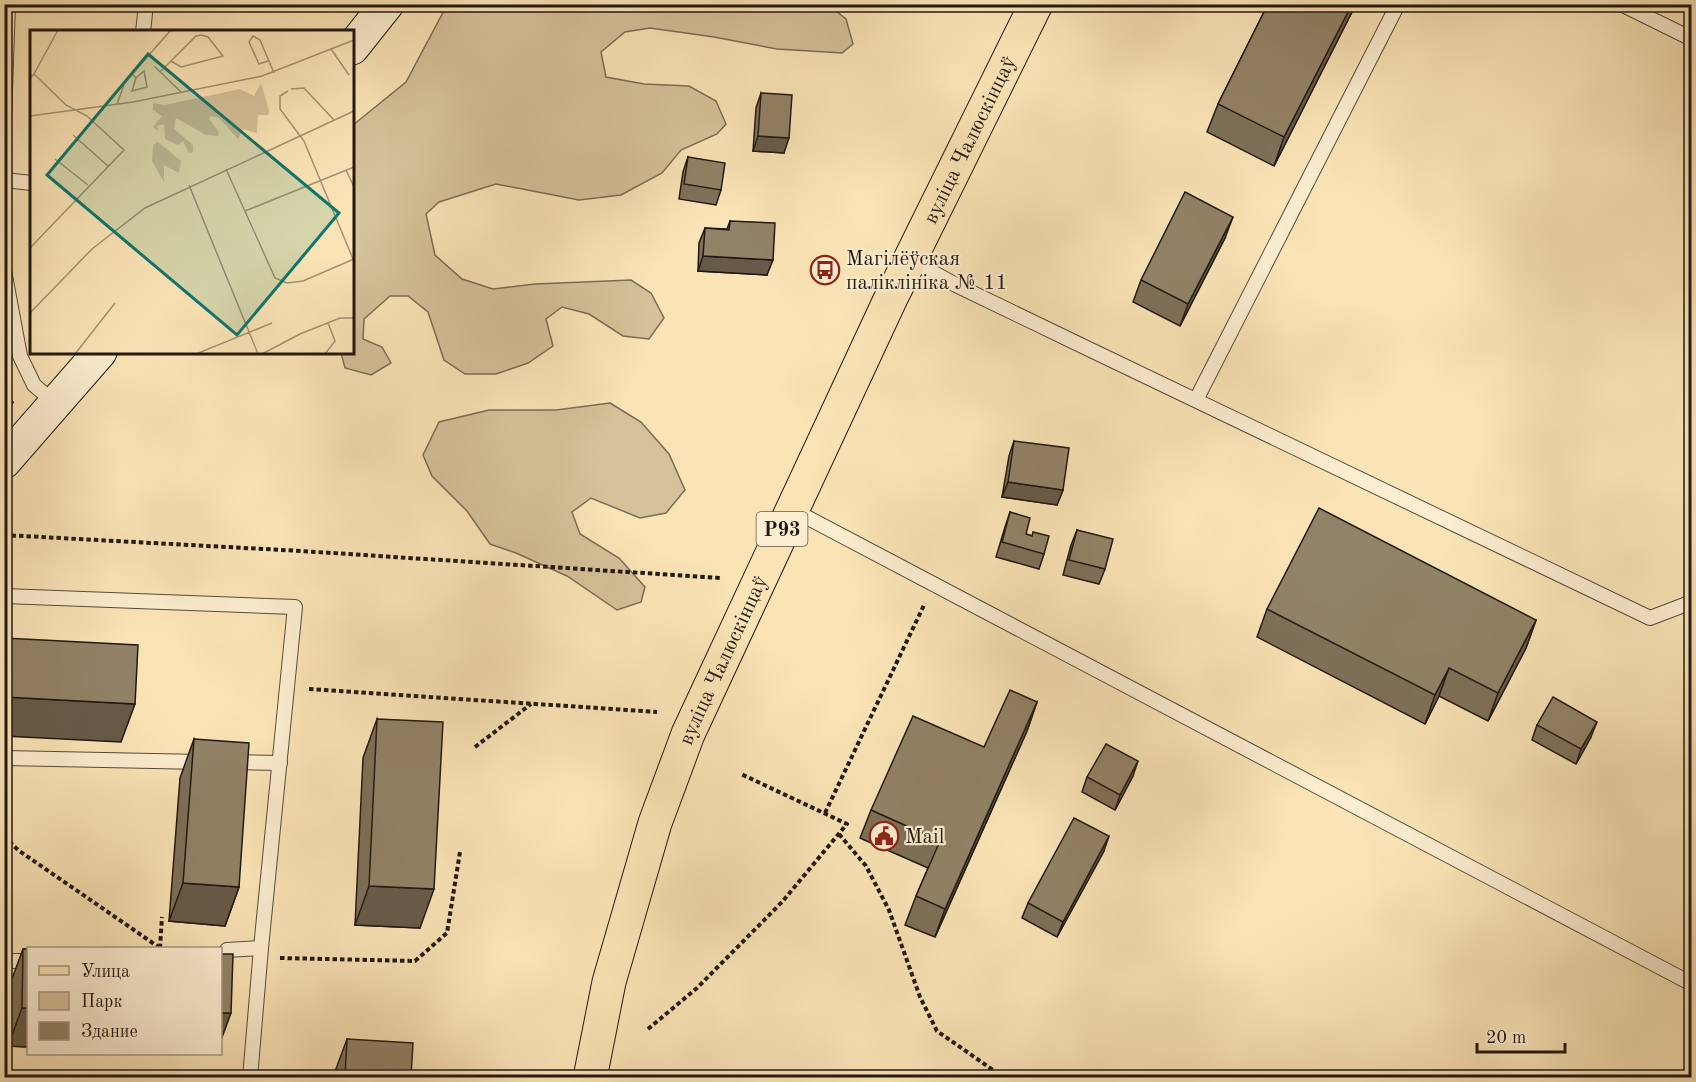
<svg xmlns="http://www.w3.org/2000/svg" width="1696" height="1082" viewBox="0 0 1696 1082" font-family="'Old Standard TT',serif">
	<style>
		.green { fill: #d5c19a; stroke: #7c6c56; stroke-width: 1.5 }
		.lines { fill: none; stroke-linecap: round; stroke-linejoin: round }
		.service-casing { stroke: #584b3b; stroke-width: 16 }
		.secondary-casing { stroke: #221812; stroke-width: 35 }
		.primary-casing { stroke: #221812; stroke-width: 35 }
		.path { stroke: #221812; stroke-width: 4; stroke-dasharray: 4.5 3; stroke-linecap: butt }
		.service { stroke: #fcedd0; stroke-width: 14 }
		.secondary { stroke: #fcedd0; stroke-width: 33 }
		.primary { stroke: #fae4b6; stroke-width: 33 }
		.wall { fill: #7e7059; stroke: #221812; stroke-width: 1.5 }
		.shaded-wall { fill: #665b48; stroke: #221812; stroke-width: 1.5 }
		.building { fill: #928267; stroke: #221812; stroke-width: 1.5 }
		.labels { text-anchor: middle; stroke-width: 4.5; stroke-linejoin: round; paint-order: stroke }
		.shield { fill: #fcedd0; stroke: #63584b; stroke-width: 1.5 }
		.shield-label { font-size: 20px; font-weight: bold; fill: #221812 }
		.street-label { font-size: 21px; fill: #221812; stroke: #fcedd0 }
		.poi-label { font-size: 21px; fill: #221812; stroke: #fcedd0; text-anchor: start }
		.inset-road { fill: none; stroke: #a49274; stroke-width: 1.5 }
		.view { fill: #0f766e; fill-opacity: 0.15; stroke: #0f766e; stroke-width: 3 }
		.inset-edge { fill: none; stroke: #221812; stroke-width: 3 }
	</style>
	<rect width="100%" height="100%" fill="#fae4b6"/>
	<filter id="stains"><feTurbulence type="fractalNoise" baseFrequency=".00333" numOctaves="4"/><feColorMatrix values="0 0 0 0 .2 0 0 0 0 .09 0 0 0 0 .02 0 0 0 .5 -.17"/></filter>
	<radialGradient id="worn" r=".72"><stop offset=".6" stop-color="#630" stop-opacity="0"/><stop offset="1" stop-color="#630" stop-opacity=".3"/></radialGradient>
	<g class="green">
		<path d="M827 4 846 19 853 44 842 53 777 49 714 37 650 28 625 32 601 52 606 77 644 84 689 86 716 101 726 124 717 134 681 150 662 173 621 195 579 200 496 184 439 202 426 214 435 255 462 279 493 289 535 284 631 280 651 293 664 318 649 339 623 336 589 314 562 307 546 319 553 346 528 363 496 374H465L444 360 428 312 408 296H390L364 319 363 339 382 347 391 363 371 375 345 368 341 353 352 352 353 125 406 82 447 5Z"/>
		<path d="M610 403 641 422 669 454 685 490 666 513 640 518 591 498 572 512 580 534 619 558 645 587 641 602 617 610 567 576 516 553 490 544 467 511 432 476 423 455 439 422 489 410H556Z"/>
	</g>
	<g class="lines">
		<g class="service-casing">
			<g id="service">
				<path d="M1621 4 1692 39"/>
				<path d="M143 32 146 4"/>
				<path d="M4 120 8 4"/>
				<path d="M4 180 32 183"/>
				<path d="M910 260 956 285 1095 352 1650 618 1692 602"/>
				<path d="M4 270 20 356 34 385 55 403"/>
				<path d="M1196 400 1398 4"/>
				<path d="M793 510 1692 984"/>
				<path d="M4 596 295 607 261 948 250 1078"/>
				<path d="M4 758 203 762"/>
				<path d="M231 762 280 763"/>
				<path d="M4 961H28"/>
				<path d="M220 963 227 950 261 948"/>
			</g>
		</g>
		<g class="secondary-casing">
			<g id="secondary">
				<path d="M352 48 387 4"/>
				<path d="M4 462 100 352"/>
			</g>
		</g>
		<g class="primary-casing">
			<g id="primary">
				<path id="s1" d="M590 1078 609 982 655 823 688 734 889 302 1036 4"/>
			</g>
		</g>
		<g class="path">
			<path d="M4 409 13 401"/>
			<path d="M4 535 301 551 721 578"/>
			<path d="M309 689 657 712"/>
			<path d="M475 747 531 704"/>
			<path d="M825 813 925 603"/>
			<path d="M839 834 866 866 889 910 920 997 937 1031 993 1070 1001 1078"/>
			<path d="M4 836 18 850 160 948"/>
			<path d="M160 948 162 917"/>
			<path d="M280 958 415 961 447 933 460 852"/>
			<path d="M648 1029 697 988 782 902 847 824 741 774"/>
		</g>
		<use href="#service" class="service"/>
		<use href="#secondary" class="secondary"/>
		<use href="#primary" class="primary"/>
	</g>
	<g class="wall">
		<path d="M1268 4H1356L1274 166 1207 132 1218 104Z"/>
		<path d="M761 93 784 153 753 151 756 108Z"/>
		<path d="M688 157 721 190 716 205 679 199 683 172Z"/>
		<path d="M730 221 767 275 698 271 699 243 705 228 727 229Z"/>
		<path d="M1225 238 1180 326 1133 302 1141 280Z"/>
		<path d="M1014 441 1063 490 1057 505 1002 497 1009 456Z"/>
		<path d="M1010 512 1026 534 1032 536 1044 554 1039 569 996 557 1005 527Z"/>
		<path d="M1077 530 1105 569 1099 584 1063 575 1071 545Z"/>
		<path d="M1267 609 1536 620 1526 648 1488 721 1439 696 1425 724 1257 637Z"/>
		<path d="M1037 702 1027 731 935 937 905 925 916 896 928 868 860 838 871 810 984 747Z"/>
		<path d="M377 719 420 928 355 925 363 758Z"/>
		<path d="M1537 725 1591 737 1576 764 1532 740Z"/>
		<path d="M194 739 239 887 225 926 169 921 180 778Z"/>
		<path d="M1133 776 1115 810 1082 792 1087 777Z"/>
		<path d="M1104 851 1057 937 1022 918 1028 903Z"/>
		<path d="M23 949H28V1047L8 1046 9 987Z"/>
		<path d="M347 1039 411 1077H333Z"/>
	</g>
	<g class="shaded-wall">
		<path d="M182 4H205L204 7H181Z"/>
		<path d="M1352 4H1356L1274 166 1284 137Z"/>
		<path d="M758 136 789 138 784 153 753 151Z"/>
		<path d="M1233 217 1225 238 1180 326 1188 304Z"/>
		<path d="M703 256 773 260 767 275 698 271Z"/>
		<path d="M1008 482 1063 490 1057 505 1002 497Z"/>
		<path d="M1536 620 1526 648 1488 721 1498 693Z"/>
		<path d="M1449 668 1439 696 1425 724 1435 695Z"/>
		<path d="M4 697 135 704 121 742 4 736Z"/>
		<path d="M1037 702 1027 731 935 937 945 909Z"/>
		<path d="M1597 722 1591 737 1576 764 1581 749Z"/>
		<path d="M1138 761 1133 776 1115 810 1120 795Z"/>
		<path d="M1109 836 1104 851 1057 937 1063 922Z"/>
		<path d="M183 883 239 887 225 926 169 921Z"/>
		<path d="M369 886 434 889 420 928 355 925Z"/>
		<path d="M22 1008H28V1047L8 1046Z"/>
		<path d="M220 1013H231L220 1043Z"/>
	</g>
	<g class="building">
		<path d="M1268 4H1352L1284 137 1218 104Z"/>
		<path d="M761 93 792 95 789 138 758 136Z"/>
		<path d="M688 157 725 163 721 190 684 184Z"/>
		<path d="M1185 192 1233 217 1188 304 1141 280Z"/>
		<path d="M730 221 775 223 773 260 703 256 705 228 729 230Z"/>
		<path d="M1014 441 1069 448 1063 490 1008 482Z"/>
		<path d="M1319 508 1536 620 1498 693 1449 668 1435 695 1267 609Z"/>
		<path d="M1010 512 1030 518 1026 534 1032 536 1033 532 1049 536 1044 554 1002 542Z"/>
		<path d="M1077 530 1113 539 1105 569 1069 560Z"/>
		<path d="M4 638 138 645 135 704 4 697Z"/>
		<path d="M1010 690 1037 702 945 909 916 896 940 841 871 810 913 716 984 747Z"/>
		<path d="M1553 697 1597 722 1581 749 1537 725Z"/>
		<path d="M377 719 443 722 434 889 369 886Z"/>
		<path d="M194 739 249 743 239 887 183 883Z"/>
		<path d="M1106 744 1138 761 1120 795 1087 777Z"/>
		<path d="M1074 818 1109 836 1063 922 1028 903Z"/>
		<path d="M23 949H28V1008H22Z"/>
		<path d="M220 954H233L231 1013H220Z"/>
		<path d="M347 1039 413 1043 411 1077H345Z"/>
	</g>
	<defs>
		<g id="bus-ring" transform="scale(1.5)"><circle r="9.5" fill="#fcedd0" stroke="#8f2418" stroke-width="1.5"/><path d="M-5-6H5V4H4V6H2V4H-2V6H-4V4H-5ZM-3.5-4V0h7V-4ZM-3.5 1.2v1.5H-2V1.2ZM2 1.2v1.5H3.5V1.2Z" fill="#8f2418"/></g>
		<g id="civic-ring" transform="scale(1.5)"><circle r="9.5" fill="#fcedd0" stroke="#8f2418" stroke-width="1.5"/><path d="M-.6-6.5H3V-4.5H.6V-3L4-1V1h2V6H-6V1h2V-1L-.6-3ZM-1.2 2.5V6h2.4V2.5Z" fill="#8f2418"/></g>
	</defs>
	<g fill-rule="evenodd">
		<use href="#bus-ring" x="825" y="270"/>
		<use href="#civic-ring" x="884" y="836"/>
	</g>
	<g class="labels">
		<rect class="shield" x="756.5" y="512" width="51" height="34" rx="4.5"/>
		<g class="shield-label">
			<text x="782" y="536">Р93</text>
		</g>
		<g class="street-label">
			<text dy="7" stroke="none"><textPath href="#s1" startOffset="1016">вуліца Чалюскінцаў</textPath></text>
			<text dy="7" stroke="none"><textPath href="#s1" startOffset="440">вуліца Чалюскінцаў</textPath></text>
		</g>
		<g class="poi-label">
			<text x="846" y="265">Магілёўская<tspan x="846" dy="24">паліклініка № 11</tspan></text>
			<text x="905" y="843">Mail</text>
		</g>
	</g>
	<g transform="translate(30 30)">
		<rect width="324" height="324" fill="#fae4b6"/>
		<path d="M231 53 239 81 238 85H228L227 103 213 99 208 109 189 88 181 86 179 89 189 102 188 106 176 105 146 88 144 99 163 115V122L159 123 153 111 148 115 135 109 134 94 127 96 128 101 123 97 132 86 123 80V73L135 75 210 59 224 66ZM128 112 151 131 149 143 134 135V152L122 131 123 115Z" fill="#d5c19a"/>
		<path class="inset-road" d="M301 19 319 45M238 31 229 34 219 12 223 6 230 10 244 43M124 36 152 63M130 42 166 6 171 5 178 7 193 26 151 37 141 31M4 44 28 0M102 44 106 48 102 61 117 57 114 41 106 48M0 48 4 44 36 75 57 86 94 120 0 218M261 59 274 58 304 90M258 61 250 66V79L274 111 323 229M87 74 95 52 141 0M0 86 103 72 232 46 324 10M43 105 78 136M25 129 58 155M196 139 245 248 257 253 273 251 324 229M316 140 324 157M159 155 228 324M215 181 324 137M0 283 62 219 115 178 324 81M45 324 85 273M166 324 242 293M232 324 270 304 310 288H324M295 324 305 311 298 293"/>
		<path class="view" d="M118 24 309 183 207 305 17 145Z"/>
		<rect width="324" height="324" class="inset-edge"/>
	</g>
	<rect width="1696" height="1082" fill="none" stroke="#fae4b6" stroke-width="24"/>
	<rect x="6" y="6" width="1684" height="1070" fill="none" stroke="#221812" stroke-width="3"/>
	<rect x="12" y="12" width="1672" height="1058" fill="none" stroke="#221812" stroke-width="1.5"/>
	<rect x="27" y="947" width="195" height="108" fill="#fcedd0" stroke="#a59884" stroke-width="1.5"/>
	<rect x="39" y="966" width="30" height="9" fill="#fae4b6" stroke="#a59884" stroke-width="1.5"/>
	<text x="81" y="977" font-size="18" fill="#221812">Улица</text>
	<rect x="39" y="992" width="30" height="18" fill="#d5c19a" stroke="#a59884" stroke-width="1.5"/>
	<text x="81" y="1007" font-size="18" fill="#221812">Парк</text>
	<rect x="39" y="1022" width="30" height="18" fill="#928267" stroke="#a59884" stroke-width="1.5"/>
	<text x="81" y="1037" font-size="18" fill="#221812">Здание</text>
	<path d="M1477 1043v9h88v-9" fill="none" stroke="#221812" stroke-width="3"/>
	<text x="1486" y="1043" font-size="18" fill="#221812" stroke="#fcedd0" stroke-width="4.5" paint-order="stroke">20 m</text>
	<rect width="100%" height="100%" filter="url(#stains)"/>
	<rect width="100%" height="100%" fill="url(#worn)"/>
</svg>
